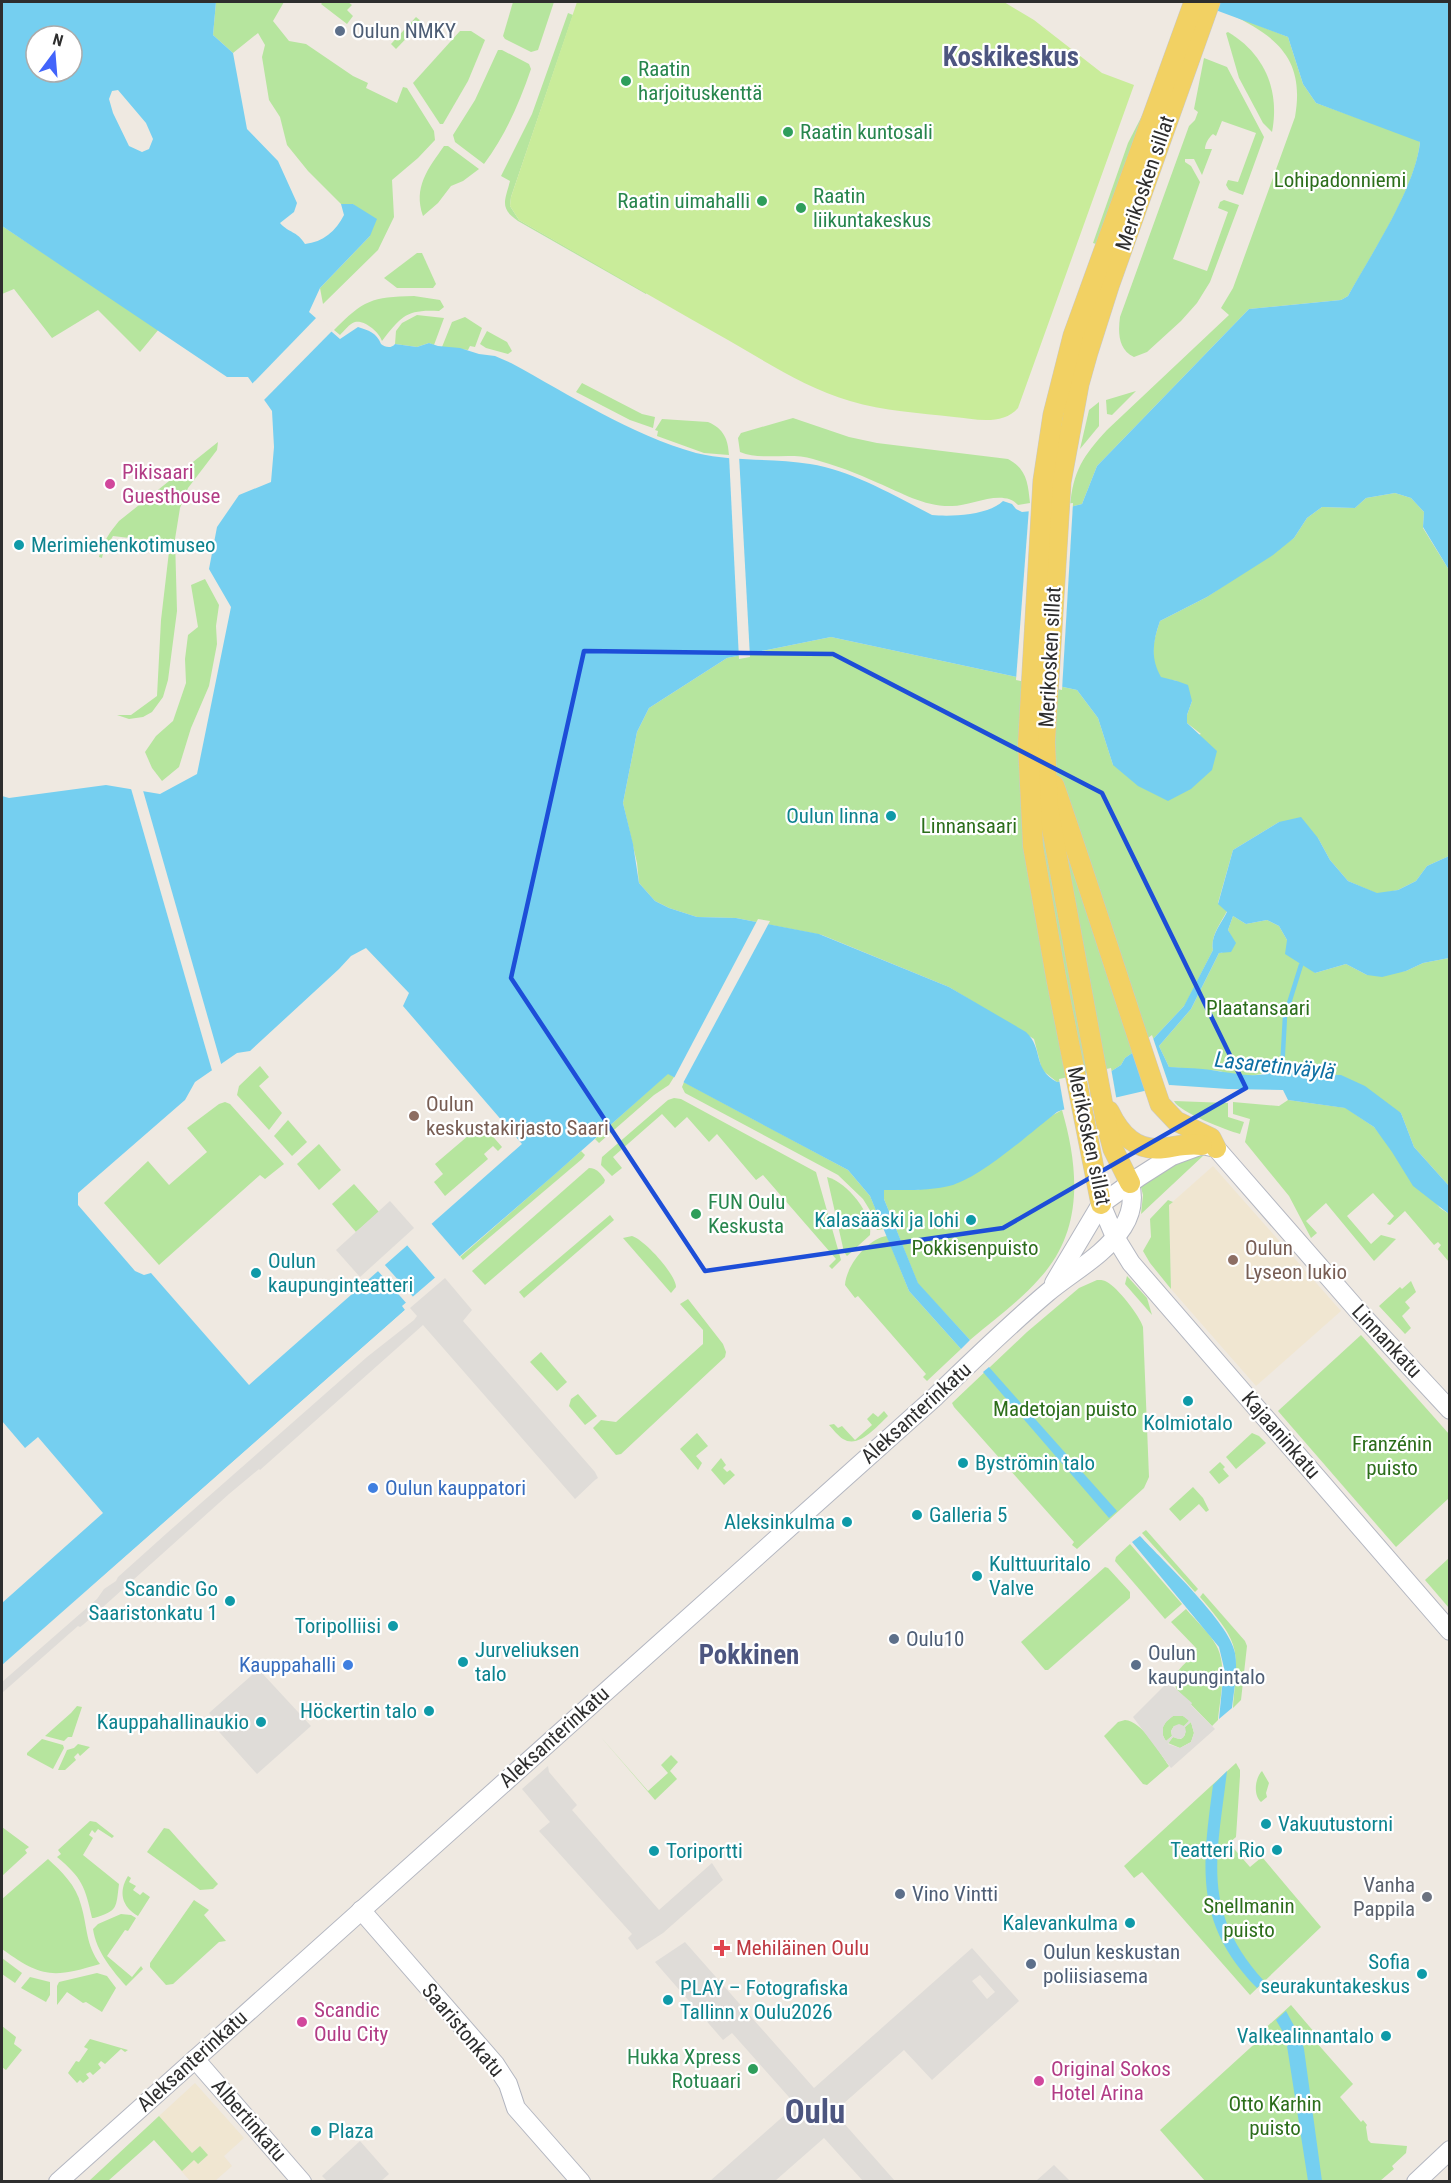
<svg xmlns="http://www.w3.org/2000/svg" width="1451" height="2183" viewBox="0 0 1451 2183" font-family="'Roboto Condensed',sans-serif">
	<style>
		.education { fill: #f0e6d1 }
		.green { fill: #b6e59e }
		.pitch { fill: #c9ec9a }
		.plaza { fill: #dfdcd8; fill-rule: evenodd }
		.water { fill: #75cff0; fill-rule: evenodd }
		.pier { fill: #efe9e1 }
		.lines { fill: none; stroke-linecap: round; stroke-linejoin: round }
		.stream { stroke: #75cff0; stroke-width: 4.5 }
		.secondary-casing { stroke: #b4b7c1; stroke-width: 20 }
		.primary-casing { stroke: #c9c9c9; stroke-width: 21 }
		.secondary { stroke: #fff; stroke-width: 18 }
		.primary { stroke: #f2d163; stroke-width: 20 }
		.marked { fill: none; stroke: #1d4ed8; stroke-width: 4.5; stroke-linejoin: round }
		.service-dot { fill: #5c6f8a; stroke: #fff; stroke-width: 2 }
		.leisure-dot { fill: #2e9e5b; stroke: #fff; stroke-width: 2 }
		.hotel-dot { fill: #d1479c; stroke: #fff; stroke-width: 2 }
		.culture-dot { fill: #0f9aa8; stroke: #fff; stroke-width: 2 }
		.education-dot { fill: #8d6e63; stroke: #fff; stroke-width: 2 }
		.shop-dot { fill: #3f7fe0; stroke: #fff; stroke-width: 2 }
		.worship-dot { fill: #6b7280; stroke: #fff; stroke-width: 2 }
		.health-dot { fill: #e0444e; stroke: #fff; stroke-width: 2 }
		.labels { text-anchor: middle; stroke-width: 4.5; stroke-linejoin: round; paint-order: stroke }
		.service-label { font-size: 21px; fill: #4e5e75; stroke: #fff; text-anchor: start }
		.leisure-label { font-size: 21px; fill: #27864d; stroke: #fff; text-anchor: start }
		.park-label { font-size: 21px; fill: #2c6e1b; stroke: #fff }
		.street-label { font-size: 21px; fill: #2e2e2e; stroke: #fff }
		.hotel-label { font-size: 21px; fill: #b23c85; stroke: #fff; text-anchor: start }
		.culture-label { font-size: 21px; fill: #0d838f; stroke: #fff; text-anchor: end }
		.education-label { font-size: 21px; fill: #785e54; stroke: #fff; text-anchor: start }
		.shop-label { font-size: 21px; fill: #366cbe; stroke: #fff; text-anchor: start }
		.worship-label { font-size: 21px; fill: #5b616d; stroke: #fff; text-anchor: end }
		.health-label { font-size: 21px; fill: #be3a42; stroke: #fff; text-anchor: start }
		.water-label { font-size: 22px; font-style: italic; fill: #0d6fa3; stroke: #fff }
		.district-label { font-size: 27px; font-weight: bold; fill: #4d5680; stroke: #fff }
		.town-label { font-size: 33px; font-weight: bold; fill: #4d5680; stroke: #fff }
	</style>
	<rect width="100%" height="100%" fill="#efe9e1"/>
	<g class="education">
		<path d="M1213 1166 1341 1311 1256 1386 1171 1289 1169 1205Z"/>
		<path d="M195 2083 244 2138 224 2156 232 2166 215 2181 191 2182 148 2133 162 2120 159 2116Z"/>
	</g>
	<g class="green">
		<path d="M216 2H284L273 21 289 41 306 44 353 76 368 83 366 88 397 103 403 87 407 88 434 131 435 140 418 158 392 180 394 217 378 250 323 304 320 288 370 236 353 204H341L308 171 287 145 280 117 269 100 262 57 265 45 258 33 233 53 213 35Z"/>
		<path d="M323 2H348L352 5 347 10 353 16 347 24 321 4Z"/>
		<path d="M513 2H554L538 50 531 52 505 39 503 36Z"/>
		<path d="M568 13 573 15 511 197 510 206 519 220 635 286 650 283 646 294 518 221C499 208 505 201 510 181L501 176 532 114Z"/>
		<path d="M1230 14 1288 37 1303 84 1316 103 1416 139 1420 142C1415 190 1372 253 1348 296L1341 300 1249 309 1097 466 1082 504 1070 507C1073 471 1083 456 1107 430L1229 315 1221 308 1233 288 1295 117C1305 60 1278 37 1230 14Z"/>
		<path d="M416 17 422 22 396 49 391 44Z"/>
		<path d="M460 31H471L485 40 468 81 443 124H440L413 83Z"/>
		<path d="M1228 32C1265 54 1280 91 1272 132L1263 123 1239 78 1226 33Z"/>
		<path d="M498 50H502L529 64 531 69C519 104 506 134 484 164L455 142 453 135 475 100Z"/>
		<path d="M1204 58 1227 67 1264 137 1243 195 1229 190 1226 185 1228 180 1238 182 1256 133 1222 121 1216 136 1213 134C1209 137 1205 144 1205 149H1212L1202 175 1194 159H1185V162L1191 166 1200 182 1173 259 1207 271 1228 212 1218 208 1220 202 1224 200 1239 205 1210 282 1197 303 1181 321 1147 352 1134 357C1118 350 1118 332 1120 317L1189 126 1195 120 1198 112 1194 109Z"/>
		<path d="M1148 104 1107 225 1096 244 1093 243 1128 143Z"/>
		<path d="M444 146H448L479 169 463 181 451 186 438 203 423 216C413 187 428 169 444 146Z"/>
		<path d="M2 226 159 329 140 352 98 310 52 338 14 289 2 294Z"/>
		<path d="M417 253H422L436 284 433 288H397L384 278Z"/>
		<path d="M414 296 440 300 444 307 439 311C407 309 401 316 382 341 379 332 365 320 355 322 350 323 344 331 340 335L334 330C364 300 371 297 414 296Z"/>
		<path d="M417 315 444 318 434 345 429 343 417 347 395 344 396 331 402 323Z"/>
		<path d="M465 317 482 328 475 347 470 346 468 350 442 347 452 322Z"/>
		<path d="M487 331 507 342 512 351 508 354 486 348 480 344Z"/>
		<path d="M582 383 642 414 655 417 653 428 630 420 576 392Z"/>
		<path d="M1136 391 1112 415 1107 414 1106 400Z"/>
		<path d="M1099 402V426L1080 449 1089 410Z"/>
		<path d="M793 418 849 437 877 443 1008 459C1027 469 1028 484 1030 503L1018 505C1003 488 971 506 952 506 925 507 902 493 878 483 857 473 835 465 813 459 791 452 761 461 740 452L738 438 741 433Z"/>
		<path d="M662 419 708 422C724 429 728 439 729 455L704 453 657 436 658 431 655 430Z"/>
		<path d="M218 442 217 450 188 488 180 508 175 539 177 611 168 680 163 697 152 712 143 717 129 719 117 715H131L157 696 161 620 170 543 113 536 103 553 102 558 99 557C102 543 110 532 119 521Z"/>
		<path d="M1395 493 1411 498 1424 512 1423 528 1449 570V856L1427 866 1416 881 1398 890 1378 894 1348 881 1330 860 1318 838 1279 822 1233 850 1218 903 1227 911C1221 923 1210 936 1213 950L1185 1005 1154 1038 1125 1058 1121 1065 1110 1072 1057 1082 1042 1070 1034 1039 949 987 822 935 736 918 697 917 669 908 655 901 639 883 637 863 623 803 637 732 649 708 727 658 831 637 1077 690 1098 718 1113 765 1201 734 1187 723V715L1192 701 1177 681 1160 678C1149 657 1153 642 1160 621L1207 597 1294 538 1307 518 1322 507 1355 508 1366 498Z"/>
		<path d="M205 579 219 605 216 626 217 644 209 686 191 728 179 767 162 781 152 768 145 752 156 736 173 721 186 683 185 659 188 635 198 627 191 585Z"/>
		<path d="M1233 916 1246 924 1267 920 1279 926 1287 940 1315 973 1346 964 1367 975 1406 971 1423 963 1449 958V1186L1414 1147 1401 1113 1321 1074H1299L1278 1071 1250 1076 1228 1074 1220 1071 1169 1067 1159 1046 1191 1009 1219 953H1222L1231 936 1228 930Z"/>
		<path d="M260 1066 269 1077 259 1086 282 1113 269 1130 237 1095 239 1086Z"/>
		<path d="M668 1073 674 1077 669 1085 654 1095 599 1143 595 1139Z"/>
		<path d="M684 1082 848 1170 870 1196 884 1229 877 1230 871 1212 863 1199 838 1175 685 1093 682 1087Z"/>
		<path d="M674 1098 681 1099 816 1172 841 1260 832 1269 829 1266 836 1259 763 1175 756 1180 717 1134 709 1142 687 1117 675 1128 662 1114 613 1157 622 1168 612 1176 601 1165 602 1157 668 1100Z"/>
		<path d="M1288 1100 1346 1108 1374 1127 1440 1208 1449 1214V1262L1438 1249 1441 1245 1438 1242 1434 1245 1405 1211 1390 1225 1387 1224 1394 1216 1373 1193 1347 1216 1371 1244 1381 1235 1396 1239 1374 1261 1326 1203 1306 1221 1317 1233 1311 1238 1289 1196 1245 1142 1250 1119 1233 1114V1102L1279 1106Z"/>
		<path d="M1174 1101 1228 1103V1117L1244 1122 1240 1134C1226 1130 1179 1112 1174 1101Z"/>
		<path d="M225 1102 230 1104 284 1164 265 1179 260 1175 159 1265 104 1203 148 1161 169 1185 207 1152 187 1128 219 1104Z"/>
		<path d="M1062 1110C1079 1169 1084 1231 1039 1279 1019 1302 993 1320 970 1340L918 1284 884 1199V1189L918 1190Z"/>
		<path d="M288 1120 307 1142 292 1156 274 1136Z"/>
		<path d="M482 1124 502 1147 498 1151 493 1146 484 1154 488 1159 445 1196 434 1182 443 1174 435 1164Z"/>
		<path d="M319 1144 341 1170 319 1190 297 1164Z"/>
		<path d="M581 1151 585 1155 582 1159 463 1260 460 1257Z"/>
		<path d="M1200 1155H1204L1141 1214 1143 1195 1140 1183 1189 1157Z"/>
		<path d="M589 1168C597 1168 601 1174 605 1180L604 1183 485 1285 472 1271Z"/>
		<path d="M827 1177C847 1182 873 1214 870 1235L847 1256 844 1252Z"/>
		<path d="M354 1184 379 1212 356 1232 332 1204Z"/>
		<path d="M1168 1200 1173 1202 1169 1205 1171 1289 1150 1263 1143 1251 1151 1237 1150 1219Z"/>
		<path d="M610 1215 614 1220 524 1298 519 1292Z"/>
		<path d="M632 1236C645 1240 676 1275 676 1287L671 1293 623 1238Z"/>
		<path d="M887 1236 909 1291 961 1349 927 1381 923 1377 926 1374 858 1296 855 1298 845 1285C846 1266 868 1238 887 1236Z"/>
		<path d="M1127 1276 1147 1298 1152 1315 1125 1284Z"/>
		<path d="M1097 1280C1102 1280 1103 1280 1107 1282 1117 1287 1140 1316 1143 1327L1149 1477 1144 1488 1077 1549 1072 1545 1074 1542 954 1407 952 1403 1027 1332 1079 1288Z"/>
		<path d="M1411 1281 1416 1292 1405 1302 1410 1308 1402 1316 1411 1328 1405 1334 1379 1306 1400 1287 1402 1289Z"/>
		<path d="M688 1299 723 1344 726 1352 725 1357 621 1454 616 1455 593 1428 601 1420 616 1422 703 1344V1330L680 1304Z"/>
		<path d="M1361 1335 1449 1434V1498L1396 1547 1278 1411Z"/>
		<path d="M541 1352 567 1382 557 1391 530 1362Z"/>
		<path d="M578 1394 597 1416 585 1425 569 1406 571 1399Z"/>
		<path d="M884 1411 888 1416C877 1426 859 1449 843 1439 838 1436 833 1429 829 1425L834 1424 838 1428 842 1426 855 1440 872 1425 867 1419 873 1413 878 1417Z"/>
		<path d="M697 1433 708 1446 696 1456 702 1463 698 1470 680 1449Z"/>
		<path d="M1252 1433 1259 1436 1266 1443 1236 1469 1226 1457Z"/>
		<path d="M721 1458 726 1465 723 1468 727 1472 730 1470 735 1475 724 1485 711 1470Z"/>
		<path d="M1220 1462 1225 1467 1223 1469 1229 1476 1219 1484 1209 1472Z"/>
		<path d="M1193 1487 1203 1498 1209 1510 1206 1512 1199 1504 1180 1521 1169 1509Z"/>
		<path d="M1146 1530 1198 1589 1195 1592 1142 1533Z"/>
		<path d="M1130 1544 1182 1604 1165 1619 1115 1561 1116 1557Z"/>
		<path d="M1449 1558H1450L1449 1608 1425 1580Z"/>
		<path d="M1105 1567 1108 1568 1130 1592V1598L1048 1670H1045L1021 1642Z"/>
		<path d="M1203 1593 1245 1641 1247 1646 1241 1700 1233 1708C1239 1646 1240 1644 1200 1597Z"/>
		<path d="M1186 1609C1196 1621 1209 1632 1216 1645 1228 1666 1220 1698 1218 1720L1212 1726 1177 1690C1168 1674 1185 1664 1196 1654L1194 1651 1197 1649 1171 1622Z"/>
		<path d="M77 1706 82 1707 72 1737H68L64 1741 45 1736 71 1713Z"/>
		<path d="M1173 1716H1183L1190 1720 1184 1726H1174L1171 1731 1172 1736 1166 1741C1159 1731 1163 1722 1173 1716Z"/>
		<path d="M1125 1720C1142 1721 1159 1752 1169 1766L1147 1785 1143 1784 1104 1736 1118 1722Z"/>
		<path d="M1191 1722 1194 1733 1191 1742 1180 1748 1168 1743 1173 1737 1181 1739 1185 1735V1727Z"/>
		<path d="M600 1736 648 1791 668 1773 661 1765 671 1755 678 1762 670 1771 677 1779 655 1800Z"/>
		<path d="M42 1739 63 1745 64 1748 53 1769 27 1755V1753Z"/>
		<path d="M78 1744 90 1747 80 1756 78 1753 74 1757 76 1760 65 1770H58L67 1750 74 1748Z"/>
		<path d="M1236 1763 1240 1770V1776L1236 1837 1229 1843 1250 1867 1262 1857 1321 1927 1250 1995 1142 1872 1134 1878 1124 1866Z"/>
		<path d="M1262 1771 1269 1783 1266 1793 1267 1797 1261 1802C1253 1795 1255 1778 1262 1771Z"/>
		<path d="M90 1821 96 1822 114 1836 112 1838 98 1829 95 1833 92 1830 89 1835 93 1838 83 1855 119 1884C116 1908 118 1911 94 1918H92C85 1886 82 1878 57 1857L61 1854 58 1850Z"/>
		<path d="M2 1827 29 1847 25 1850 27 1853 2 1876Z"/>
		<path d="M164 1828 169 1829 218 1884 213 1889 200 1890 147 1852Z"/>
		<path d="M48 1859C62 1872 76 1885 81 1905 88 1928 85 1943 100 1964 53 1978 42 1978 2 1949V1899Z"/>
		<path d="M128 1876 131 1878 129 1882 136 1886 133 1890 140 1895 143 1892 150 1897 138 1916C122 1907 118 1892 128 1876Z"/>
		<path d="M194 1900 209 1910 204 1915 226 1941 219 1942 173 1984 166 1985 150 1967V1963Z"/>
		<path d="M121 1914 131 1915 136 1918 128 1931 125 1930 107 1956 132 1977 141 1966 143 1969 126 1986C112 1970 96 1951 93 1929L98 1924Z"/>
		<path d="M2 1958 22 1973 15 1983 2 1974Z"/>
		<path d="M97 1973 107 1976 116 1988 102 2012 86 2002 83 2003 67 1992 57 2005V1986L59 1982Z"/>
		<path d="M30 1977 50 1982V1995L46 2002 21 1988Z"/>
		<path d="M1291 2005 1315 2033 1316 2042 1353 2084 1340 2097 1361 2122 1363 2120 1367 2125 1366 2127 1368 2140 1371 2143 1407 2146 1406 2153 1392 2166 1394 2169 1380 2181H1205L1160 2130 1261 2038V2032Z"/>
		<path d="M2 2026 16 2037 14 2044 22 2050 6 2070 2 2067Z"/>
		<path d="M90 2039 128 2050 125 2052 121 2049 105 2064 101 2061 98 2064 101 2068 93 2075 90 2072 86 2074 89 2078 83 2083 80 2080 77 2083 68 2073 76 2061 79 2062 88 2049 84 2047Z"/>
		<path d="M159 2116 192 2153 200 2146 208 2155 198 2164 194 2160 182 2171 154 2140 108 2181H89Z"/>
	</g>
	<path class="pitch" d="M577 2H1004L1034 20 1102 73 1134 85 1018 408C1003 426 974 419 954 417 919 413 884 411 850 401 806 388 768 363 728 340 658 301 589 260 519 220L510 206 511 197Z"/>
	<g class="plaza">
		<path d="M390 1201 414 1228 360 1277 336 1250Z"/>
		<path d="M445 1278 472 1310 463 1321 595 1472 598 1478 595 1480 575 1499 423 1325 260 1470 259 1469 229 1494 84 1624 80 1627 78 1626 2 1693V1682L97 1599 104 1589 116 1581 118 1577 167 1533 367 1357 414 1320 417 1316 410 1308Z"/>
		<path d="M261 1672 311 1726 257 1774 212 1724 216 1720 209 1713 252 1675Z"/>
		<path d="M1168 1682 1192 1703 1191 1705 1215 1729 1171 1768 1133 1717ZM1173 1716H1183L1189 1721 1184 1726 1179 1724 1174 1726 1171 1731 1172 1736 1166 1741 1163 1736V1727L1166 1722ZM1191 1722 1194 1733 1191 1742 1180 1748 1168 1744 1173 1737 1178 1739 1183 1738 1186 1732 1185 1727Z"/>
		<path d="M548 1766 549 1772 577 1805 572 1810 659 1910 712 1863 723 1880 663 1933 637 1950 628 1938 632 1934 539 1831 550 1822 522 1789Z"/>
		<path d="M685 1942 814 2088 972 1948 1019 2001 932 2080 904 2050 834 2112 895 2181H863L824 2138 775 2181H710L796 2105 732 2033 723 2040 655 1962ZM980 1975 995 1992 987 1999 972 1981Z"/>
		<path d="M360 2141 389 2174 381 2181H327L322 2176Z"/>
		<path d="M1054 2165 1070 2181H1036Z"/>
	</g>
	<g class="water">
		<path d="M2 2H216L213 35 233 53 247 129 278 161 297 203 294 212 280 223C290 234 296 230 305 244 323 242 336 231 344 215L341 204H353L377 219 370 236 320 288 309 312 340 339 358 327C368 330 377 333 381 344 385 347 391 349 395 344L417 347 429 343 438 346 460 348 479 354 495 356 511 363C570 395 631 435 696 453 733 462 773 458 810 464 853 471 895 496 932 515 952 517 989 515 1003 501L1012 504 1016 509 1022 512 1070 507 1082 504 1097 466 1249 309 1341 300 1348 296C1371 254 1415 189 1420 142L1316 103 1303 84 1288 37 1194 2H1449V570L1423 527 1424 512 1411 498 1395 493 1366 498 1355 508 1322 507 1307 518 1294 538 1273 555 1207 597 1160 621C1153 641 1150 658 1161 677L1177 681 1188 685 1192 701 1187 715V723L1217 751 1212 770 1191 789 1168 801 1138 786 1113 765 1098 718 1077 690 831 637 727 658 649 708 637 732 623 803 633 844 639 883 655 901 669 908 697 917 736 918 819 934 949 987 1026 1032C1044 1049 1032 1069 1057 1082L1110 1072 1121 1065 1125 1058 1154 1038 1184 1006 1213 950C1210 936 1221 924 1227 912L1218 904 1233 850 1279 822 1301 817 1318 838 1330 860 1348 881 1377 893 1398 890 1416 881 1427 866 1449 856V958L1423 963 1406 971 1382 977 1367 975 1346 964 1315 973 1285 954 1287 940 1279 926 1267 920 1246 924 1233 916 1228 930 1236 943 1231 952 1219 953 1191 1009 1159 1046 1169 1067C1185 1068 1202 1068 1217 1071 1240 1074 1268 1082 1285 1062L1299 1074 1341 1075 1365 1086 1401 1113 1414 1147 1449 1186V1214L1413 1186 1392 1152 1374 1127 1345 1108 1288 1100 1283 1090 1228 1089 1170 1085 1062 1110 1057 1112C1030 1133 984 1175 953 1185 931 1191 907 1190 884 1190V1199L918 1283 970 1340 961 1349 909 1291 870 1196 848 1170 668 1074 554 1175 402 1306 405 1310 2 1665V1603L103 1513 38 1437 25 1448 2 1421V796L9 798 106 785 160 794 197 774 231 607 209 569 217 527 239 495 271 482 274 447 272 411 248 377H227L2 226ZM36 36H72V72H36ZM118 90 146 123 153 139 149 149 142 152 129 146 113 113 109 99 112 91ZM366 948 409 993 403 1006 522 1144 249 1385 151 1273 144 1275 135 1271 78 1205V1193L185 1100 195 1082 237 1053 250 1051 339 969 351 956Z"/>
		<path d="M989 1367 1117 1511 1109 1518 983 1372Z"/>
		<path d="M1140 1536C1162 1560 1230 1623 1235 1653 1238 1670 1234 1690 1232 1708L1219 1719 1224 1668 1219 1647 1132 1542Z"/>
		<path d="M1227 1771C1217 1858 1200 1910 1264 1981L1257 1988C1194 1924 1202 1867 1213 1785Z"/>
		<path d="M1286 2011 1298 2033 1296 2034 1298 2041H1302L1304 2049 1322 2181H1308L1287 2046 1290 2044 1276 2020Z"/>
	</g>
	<g class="pier">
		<path d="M318 316 333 330 262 402 250 386Z"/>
		<path d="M729 455H739L750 657 739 659Z"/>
		<path d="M1073 503 1062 690 1016 680 1029 508Z"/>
		<path d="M130 785 142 787 222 1067 213 1074Z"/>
		<path d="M758 919 770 921 682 1085 673 1080Z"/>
		<path d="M1152 1035 1170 1088 1147 1094 1133 1049Z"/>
		<path d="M1111 1068 1117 1102 1065 1113 1059 1079Z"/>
		<path d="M430 1222 462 1259 437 1280 406 1244Z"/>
		<path d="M384 1264 415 1299 408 1305 377 1270Z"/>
		<path d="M405 1310 407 1312 106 1577 91 1591 89 1589Z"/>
	</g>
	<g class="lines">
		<path class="stream" d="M1282 1070 1285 1016 1301 965"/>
		<g class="secondary-casing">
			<g id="secondary">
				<path d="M1101 1204 1115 1237 1131 1263 1450 1631"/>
				<path d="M1054 1283 1101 1204 1139 1177 1172 1156 1202 1145 1216 1148 1360 1313 1450 1410"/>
				<path d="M361 1910 495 2064 508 2084 516 2108 581 2182"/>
				<path d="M195 2059 302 2182"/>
				<path d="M58 2182 935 1397C971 1362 1008 1326 1047 1293 1072 1272 1105 1255 1123 1227 1132 1213 1134 1199 1130 1183"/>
				<path d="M1416 2182 1450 2150"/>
			</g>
		</g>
		<g class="primary-casing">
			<g id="primary">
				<path d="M1054 785C1091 891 1124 998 1160 1104L1176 1121 1211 1138 1216 1148"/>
				<path d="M1109 1111C1120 1134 1136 1152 1164 1148 1178 1146 1188 1143 1202 1145"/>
				<path d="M1130 1183 1113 1149 1106 1122 1048 807 1045 742 1061 482 1079 384 1088 352 1109 286 1210 2"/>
				<path d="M1101 1204 1056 977 1033 846 1028 744 1043 481 1053 415 1073 336 1194 2"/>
			</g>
		</g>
		<use href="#secondary" class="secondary"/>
		<use href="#primary" class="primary"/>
	</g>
	<path class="marked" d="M584 651 833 654 1102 793 1246 1088 1003 1228 705 1271 511 978Z"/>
	<g class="service-dot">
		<circle cx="340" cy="31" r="6"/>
		<circle cx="894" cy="1639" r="6"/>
		<circle cx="1136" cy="1665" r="6"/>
		<circle cx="900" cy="1894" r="6"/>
		<circle cx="1031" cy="1964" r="6"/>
	</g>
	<g class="leisure-dot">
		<circle cx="626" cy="81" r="6"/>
		<circle cx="788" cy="132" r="6"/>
		<circle cx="762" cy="201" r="6"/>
		<circle cx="801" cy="208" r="6"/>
		<circle cx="696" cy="1214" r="6"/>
		<circle cx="753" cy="2069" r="6"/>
	</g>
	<g class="hotel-dot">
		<circle cx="110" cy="484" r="6"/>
		<circle cx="302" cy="2022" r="6"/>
		<circle cx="1039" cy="2081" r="6"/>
	</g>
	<g class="culture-dot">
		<circle cx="19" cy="545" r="6"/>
		<circle cx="891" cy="816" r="6"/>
		<circle cx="971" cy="1220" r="6"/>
		<circle cx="256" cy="1273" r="6"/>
		<circle cx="1188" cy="1401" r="6"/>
		<circle cx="963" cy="1463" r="6"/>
		<circle cx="917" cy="1515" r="6"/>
		<circle cx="847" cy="1522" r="6"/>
		<circle cx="977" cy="1576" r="6"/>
		<circle cx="230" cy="1601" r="6"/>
		<circle cx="393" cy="1626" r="6"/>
		<circle cx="463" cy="1662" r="6"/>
		<circle cx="429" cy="1711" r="6"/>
		<circle cx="261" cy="1722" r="6"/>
		<circle cx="1266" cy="1824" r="6"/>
		<circle cx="1277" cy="1850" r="6"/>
		<circle cx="654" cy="1851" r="6"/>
		<circle cx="1130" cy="1923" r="6"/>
		<circle cx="1422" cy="1974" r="6"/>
		<circle cx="668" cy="2000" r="6"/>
		<circle cx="1386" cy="2036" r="6"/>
		<circle cx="316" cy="2131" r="6"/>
	</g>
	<g class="education-dot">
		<circle cx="414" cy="1116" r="6"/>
		<circle cx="1233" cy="1260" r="6"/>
	</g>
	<g class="shop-dot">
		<circle cx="373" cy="1488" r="6"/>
		<circle cx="348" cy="1665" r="6"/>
	</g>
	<circle class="worship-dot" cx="1427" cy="1897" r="6"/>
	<path class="health-dot" d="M719 1939h6v6h6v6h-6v6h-6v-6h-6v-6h6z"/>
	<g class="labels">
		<g class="service-label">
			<text x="352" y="38">Oulun NMKY</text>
			<text x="906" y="1646">Oulu10</text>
			<text x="1148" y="1660">Oulun<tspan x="1148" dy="24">kaupungintalo</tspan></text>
			<text x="912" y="1901">Vino Vintti</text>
			<text x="1043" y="1959">Oulun keskustan<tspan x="1043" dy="24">poliisiasema</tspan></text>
		</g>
		<g class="leisure-label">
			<text x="638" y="76">Raatin<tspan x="638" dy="24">harjoituskenttä</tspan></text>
			<text x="800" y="139">Raatin kuntosali</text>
			<text x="813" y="203">Raatin<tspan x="813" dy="24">liikuntakeskus</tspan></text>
			<text x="750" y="208" text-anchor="end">Raatin uimahalli</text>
			<text x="708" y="1209">FUN Oulu<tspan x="708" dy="24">Keskusta</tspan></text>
			<text x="741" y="2064" text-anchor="end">Hukka Xpress<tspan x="741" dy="24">Rotuaari</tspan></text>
		</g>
		<g class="park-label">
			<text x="1340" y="187">Lohipadonniemi</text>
			<text x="969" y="833">Linnansaari</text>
			<text x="1258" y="1015">Plaatansaari</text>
			<text x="975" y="1255">Pokkisenpuisto</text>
			<text x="1065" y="1416">Madetojan puisto</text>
			<text x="1392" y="1451">Franzénin<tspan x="1392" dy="24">puisto</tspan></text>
			<text x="1249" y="1913">Snellmanin<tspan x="1249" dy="24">puisto</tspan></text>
			<text x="1275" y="2111">Otto Karhin<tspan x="1275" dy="24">puisto</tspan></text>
		</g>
		<g class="street-label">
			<text transform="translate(1145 183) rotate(-71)" y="7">Merikosken sillat</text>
			<text transform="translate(1050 657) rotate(-87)" y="7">Merikosken sillat</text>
			<text transform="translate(1089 1136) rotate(78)" y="7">Merikosken sillat</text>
			<text transform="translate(1387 1341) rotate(47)" y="7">Linnankatu</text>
			<text transform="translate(916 1413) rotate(-42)" y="7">Aleksanterinkatu</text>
			<text transform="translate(1281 1435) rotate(49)" y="7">Kajaaninkatu</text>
			<text transform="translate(554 1737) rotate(-42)" y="7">Aleksanterinkatu</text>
			<text transform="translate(463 2030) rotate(50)" y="7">Saaristonkatu</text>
			<text transform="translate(192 2061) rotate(-42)" y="7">Aleksanterinkatu</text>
			<text transform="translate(249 2120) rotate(49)" y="7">Albertinkatu</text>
		</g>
		<g class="hotel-label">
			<text x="122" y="479">Pikisaari<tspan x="122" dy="24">Guesthouse</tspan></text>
			<text x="314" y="2017">Scandic<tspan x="314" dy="24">Oulu City</tspan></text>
			<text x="1051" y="2076">Original Sokos<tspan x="1051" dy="24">Hotel Arina</tspan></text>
		</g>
		<g class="culture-label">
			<text x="31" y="552" text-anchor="start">Merimiehenkotimuseo</text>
			<text x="879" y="823">Oulun linna</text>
			<text x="959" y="1227">Kalasääski ja lohi</text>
			<text x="268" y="1268" text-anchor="start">Oulun<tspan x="268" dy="24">kaupunginteatteri</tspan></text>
			<text x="1188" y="1430" text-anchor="middle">Kolmiotalo</text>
			<text x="975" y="1470" text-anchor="start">Byströmin talo</text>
			<text x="929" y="1522" text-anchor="start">Galleria 5</text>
			<text x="835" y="1529">Aleksinkulma</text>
			<text x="989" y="1571" text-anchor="start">Kulttuuritalo<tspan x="989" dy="24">Valve</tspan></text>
			<text x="218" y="1596">Scandic Go<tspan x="218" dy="24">Saaristonkatu 1</tspan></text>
			<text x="381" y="1633">Toripolliisi</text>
			<text x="475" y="1657" text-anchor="start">Jurveliuksen<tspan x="475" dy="24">talo</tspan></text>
			<text x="417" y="1718">Höckertin talo</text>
			<text x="249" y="1729">Kauppahallinaukio</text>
			<text x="1278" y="1831" text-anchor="start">Vakuutustorni</text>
			<text x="1265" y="1857">Teatteri Rio</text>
			<text x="666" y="1858" text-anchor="start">Toriportti</text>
			<text x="1118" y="1930">Kalevankulma</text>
			<text x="1410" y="1969">Sofia<tspan x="1410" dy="24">seurakuntakeskus</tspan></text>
			<text x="680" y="1995" text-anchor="start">PLAY – Fotografiska<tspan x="680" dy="24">Tallinn x Oulu2026</tspan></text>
			<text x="1374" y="2043">Valkealinnantalo</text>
			<text x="328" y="2138" text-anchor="start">Plaza</text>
		</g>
		<g class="education-label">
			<text x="426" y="1111">Oulun<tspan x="426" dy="24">keskustakirjasto Saari</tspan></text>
			<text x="1245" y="1255">Oulun<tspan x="1245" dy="24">Lyseon lukio</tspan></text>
		</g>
		<g class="shop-label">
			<text x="385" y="1495">Oulun kauppatori</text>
			<text x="336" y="1672" text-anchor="end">Kauppahalli</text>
		</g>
		<g class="worship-label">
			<text x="1415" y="1892">Vanha<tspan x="1415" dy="24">Pappila</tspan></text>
		</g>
		<g class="health-label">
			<text x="736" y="1955">Mehiläinen Oulu</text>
		</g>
		<g class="water-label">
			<text transform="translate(1275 1065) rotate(6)" y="8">Lasaretinväylä</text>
		</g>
		<g class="district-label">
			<text x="1011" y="66">Koskikeskus</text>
			<text x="749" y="1664">Pokkinen</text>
		</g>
		<g class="town-label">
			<text x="815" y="2123">Oulu</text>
		</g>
	</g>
	<rect width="1451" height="2183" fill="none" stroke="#2e2e2e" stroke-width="6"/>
	<g transform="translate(54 54) rotate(16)"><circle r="28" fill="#ffffff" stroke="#ababab" stroke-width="1.5"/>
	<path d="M0-4.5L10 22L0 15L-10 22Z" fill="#4264fb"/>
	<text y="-9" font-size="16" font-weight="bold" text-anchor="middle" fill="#2e2e2e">N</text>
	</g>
</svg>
